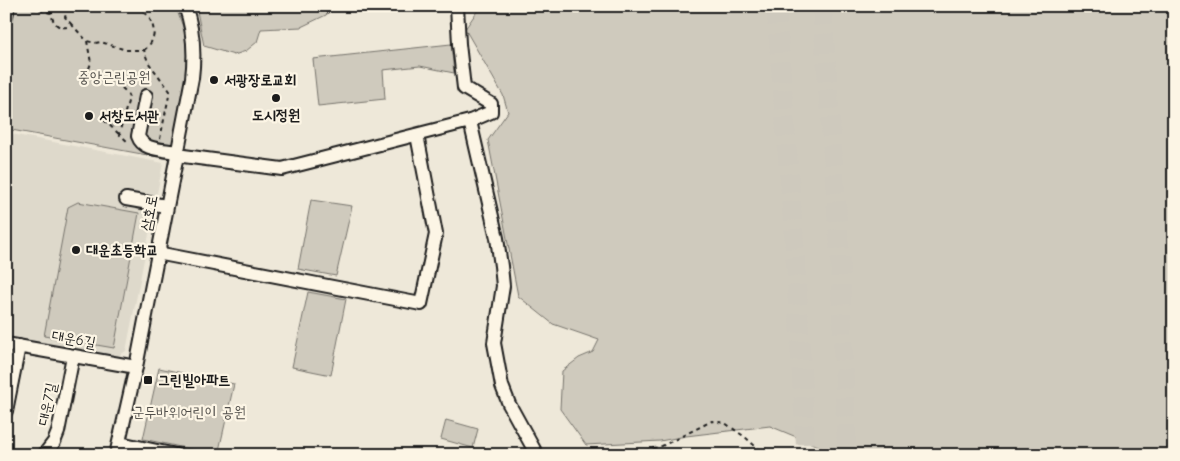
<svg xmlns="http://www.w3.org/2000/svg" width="1180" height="461" viewBox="0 0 1180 461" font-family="'Comic Neue','Poor Story',sans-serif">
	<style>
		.built { fill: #ded9cb }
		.green { fill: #cfcabd; stroke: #76736c }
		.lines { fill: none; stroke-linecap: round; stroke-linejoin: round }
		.highway-tunnel { stroke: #cec9bd; stroke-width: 19; stroke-dasharray: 19 9; stroke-linecap: butt }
		.minor-casing { stroke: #1c1c1c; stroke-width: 16 }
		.path { stroke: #1c1c1c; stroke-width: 2; stroke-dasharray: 4 4; stroke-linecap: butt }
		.minor { stroke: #fcf5e5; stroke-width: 12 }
		.poi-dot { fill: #1c1c1c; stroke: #fcf5e5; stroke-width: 2 }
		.labels { text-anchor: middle; stroke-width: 4.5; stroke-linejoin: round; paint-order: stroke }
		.park-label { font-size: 15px; fill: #52504c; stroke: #fcf5e5 }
		.poi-label { font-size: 15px; font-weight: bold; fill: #1c1c1c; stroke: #fcf5e5; text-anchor: start }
		.street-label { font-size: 15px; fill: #1c1c1c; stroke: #fcf5e5 }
	</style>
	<rect width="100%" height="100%" fill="#eee8d9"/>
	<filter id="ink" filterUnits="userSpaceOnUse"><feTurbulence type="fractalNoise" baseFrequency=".02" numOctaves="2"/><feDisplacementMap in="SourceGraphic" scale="10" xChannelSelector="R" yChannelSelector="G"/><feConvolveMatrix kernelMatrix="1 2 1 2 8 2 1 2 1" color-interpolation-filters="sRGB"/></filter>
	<g filter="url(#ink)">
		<path class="built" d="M6 133 163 163 126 351 117 357 6 336Z"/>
		<g class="green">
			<path d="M14 6H175C180 18 185 31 187 43 192 77 176 126 169 159L6 129V53Z"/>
			<path d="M196 6H336L326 15 301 27 261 29 257 42 246 51 234 55 204 46Z"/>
			<path d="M483 6H1174V455H834L818 446 770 426 686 436 660 441 586 445 560 409 562 371 579 358 593 352 599 340 553 324 518 296 488 140 508 112 503 95 465 29 480 7Z"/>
			<path d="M451 44 454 73 420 66 383 70 385 99 318 106 313 59Z"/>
			<path d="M311 200 352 206 336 276 298 269Z"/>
			<path d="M78 202 139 213 114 348 44 336 68 207Z"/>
			<path d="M308 292 346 299 331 375 292 367Z"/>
			<path d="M159 368 234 384 218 455 143 439Z"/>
			<path d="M446 420 478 429 473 448 441 439Z"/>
		</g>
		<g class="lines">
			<g class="highway-tunnel">
				<path d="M776 6 795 252 806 455"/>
				<path d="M822 6 839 241 847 455"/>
			</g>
			<g class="minor-casing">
				<g id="minor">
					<path d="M457 6 459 44 464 88 491 104V112L470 121"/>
					<path d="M6 16 8 6"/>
					<path d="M146 96 138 136C143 151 163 149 177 152"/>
					<path d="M176 155 282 169 470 121 497 238 501 266 503 286 494 343 502 386 509 404 537 455"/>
					<path d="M126 199 166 206"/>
					<path d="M157 253 421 304 436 234 417 135"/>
					<path d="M6 344 136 367"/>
					<path d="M6 411 19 346"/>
					<path d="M120 443 176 455"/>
					<path d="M44 455 54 442 58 432 73 356"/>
					<path d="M116 455 136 367 192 78C195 53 194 30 185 6"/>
				</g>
			</g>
			<g class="path">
				<path d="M24 6 51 13C53 25 61 31 72 25L87 41 95 43 101 42 126 50H144L148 62 170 91 160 139"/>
				<path d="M139 6C152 18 162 36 144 50"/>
				<path d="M69 8 65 17 72 25"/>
				<path d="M51 13 56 6"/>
				<path d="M87 41 91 63 88 71V76C103 81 124 82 129 98L119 134 128 142"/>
				<path d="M104 120 119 134"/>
				<path d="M606 455 619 450 643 451 662 446 712 421 725 423 745 437 765 455"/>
			</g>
			<use href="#minor" class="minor"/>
		</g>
	</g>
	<g class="poi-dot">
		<circle cx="214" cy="80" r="5"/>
		<circle cx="276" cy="98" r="5"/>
		<circle cx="89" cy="116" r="5"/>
		<circle cx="76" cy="250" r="5"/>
		<rect x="143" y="375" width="10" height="10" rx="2.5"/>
	</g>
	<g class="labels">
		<g class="park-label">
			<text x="114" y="82">중앙근린공원</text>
			<text x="189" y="417">군두바위어린이 공원</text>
		</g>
		<g class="poi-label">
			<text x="224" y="85">서광장로교회</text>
			<text x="276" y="120" text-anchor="middle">도시정원</text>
			<text x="99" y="121">서창도서관</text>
			<text x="86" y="255">대운초등학교</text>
			<text x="158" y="385">그린빌아파트</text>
		</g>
		<g class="street-label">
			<text transform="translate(149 213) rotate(-79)" y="5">삼호로</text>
			<text transform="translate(74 339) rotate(10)" y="5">대운6길</text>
			<text transform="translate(47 404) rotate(-78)" y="5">대운7길</text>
		</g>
	</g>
	<rect width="1180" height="461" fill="none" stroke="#fcf5e5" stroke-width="25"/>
	<rect x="12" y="12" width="1155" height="436" fill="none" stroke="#1c1c1c" stroke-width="2" filter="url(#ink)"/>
</svg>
